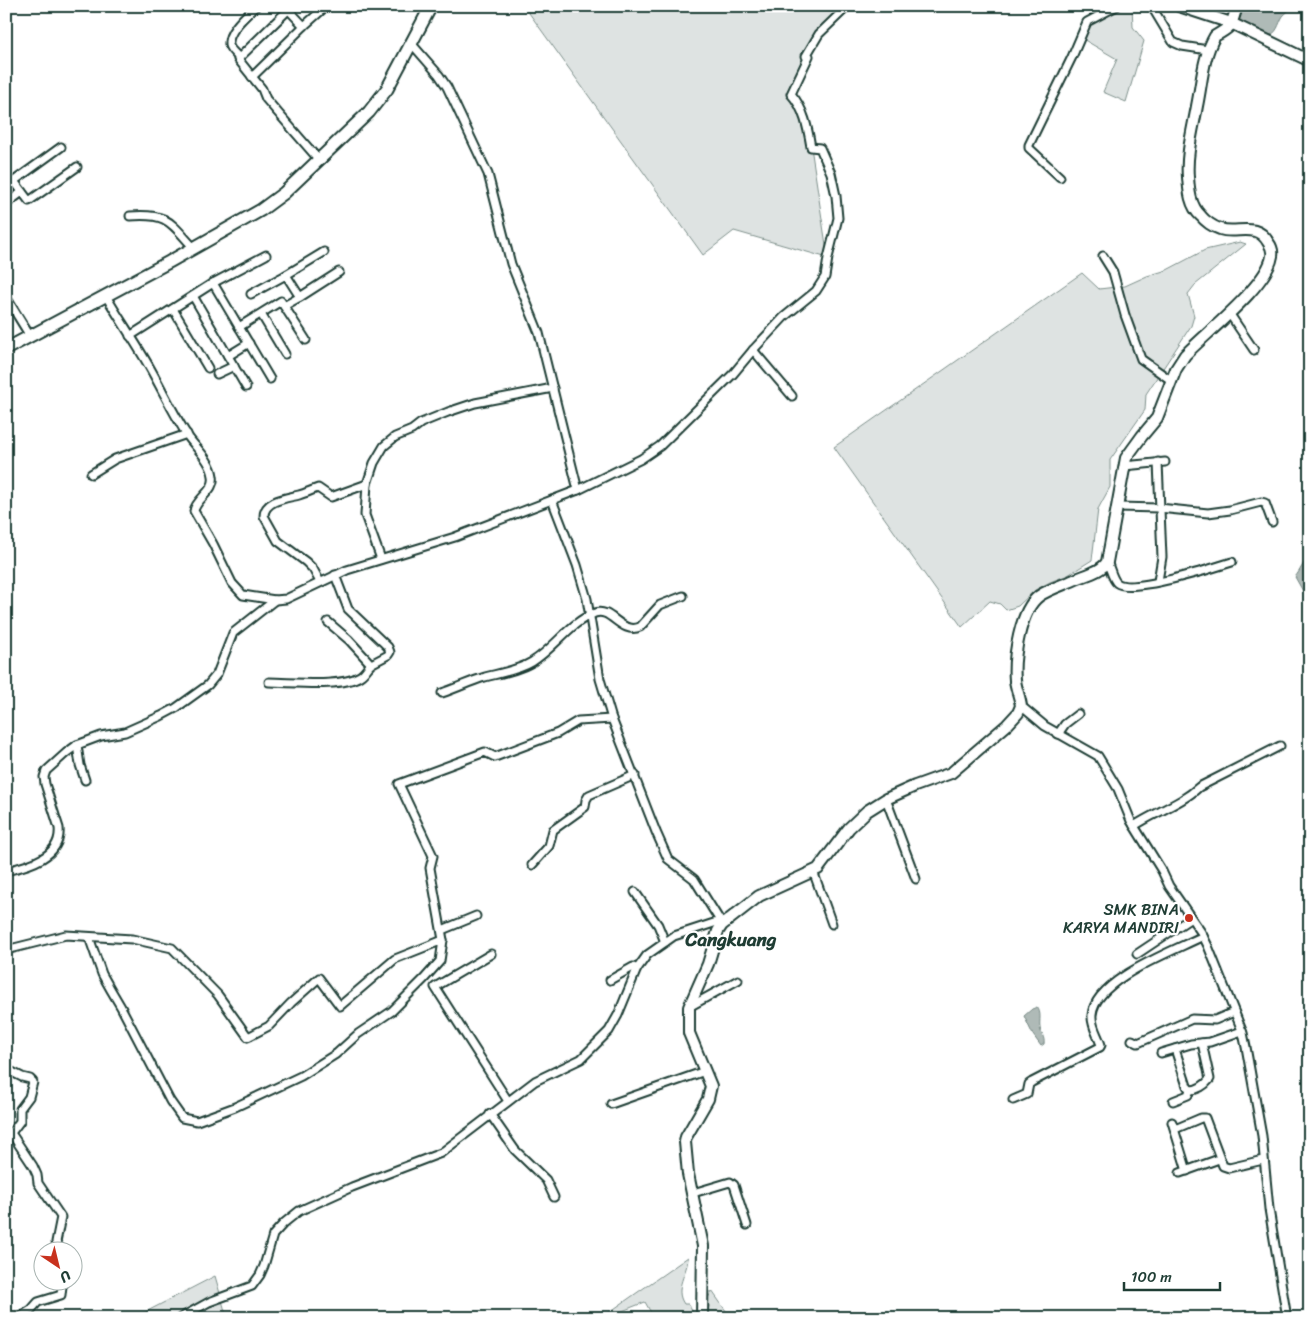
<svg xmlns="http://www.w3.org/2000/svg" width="1316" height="1324" viewBox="0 0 1316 1324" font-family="Sriracha,sans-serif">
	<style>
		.green { fill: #dee3e2; stroke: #7e908b }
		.water { fill: #afbab7; stroke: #758883 }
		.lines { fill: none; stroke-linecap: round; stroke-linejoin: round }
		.street-casing { stroke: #1f3d34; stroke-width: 11 }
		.secondary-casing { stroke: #1f3d34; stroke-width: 14 }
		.primary-casing { stroke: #1f3d34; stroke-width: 15 }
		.street { stroke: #fff; stroke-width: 7 }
		.secondary { stroke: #fff; stroke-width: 10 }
		.primary { stroke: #fff; stroke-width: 11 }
		.poi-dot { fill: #c8321e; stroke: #fff; stroke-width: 2 }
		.labels { text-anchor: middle; stroke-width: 4.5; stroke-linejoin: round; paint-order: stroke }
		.poi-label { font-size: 16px; fill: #1f3d34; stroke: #fff; text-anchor: end }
		.quarter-label { font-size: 19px; font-weight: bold; fill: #1f3d34; stroke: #fff }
	</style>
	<rect width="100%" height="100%" fill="#fff"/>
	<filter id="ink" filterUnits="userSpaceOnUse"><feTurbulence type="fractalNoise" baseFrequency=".02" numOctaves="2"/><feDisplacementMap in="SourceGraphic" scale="10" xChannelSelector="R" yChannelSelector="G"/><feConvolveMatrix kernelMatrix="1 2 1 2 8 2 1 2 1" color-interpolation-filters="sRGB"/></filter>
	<g filter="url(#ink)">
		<g class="green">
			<path d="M524 6H847L819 34 791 94 811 147 828 258 734 231 703 255Z"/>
			<path d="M1121 6H1132L1133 27 1144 41 1126 102 1103 92 1117 59 1081 38 1087 24Z"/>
			<path d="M1240 242 1246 244 1195 285 1188 294 1194 316 1191 326 1146 394 1145 410 1110 460V487L1098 509 1092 560 1068 575 1050 582 1035 590 1018 606 1006 610 1000 604 990 601 962 627 834 447 1082 273 1099 289 1125 286 1147 276 1167 270 1205 250Z"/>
			<path d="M688 1257C688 1273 673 1288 684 1304H688L694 1314 692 1318H654L645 1302 612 1315V1318H601Z"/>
			<path d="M215 1276 227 1318H134Z"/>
			<path d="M712 1291 731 1318H707L706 1311 709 1307 708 1298Z"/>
		</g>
		<g class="water">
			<path d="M1241 6H1292C1290 10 1286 13 1283 16 1278 24 1278 34 1267 36L1234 20Z"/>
			<path d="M1310 557V590L1304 593 1295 577C1301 570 1302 563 1310 557Z"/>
			<path d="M1037 1007C1042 1013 1039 1020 1040 1028 1041 1034 1045 1037 1044 1044L1041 1046 1033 1035 1024 1016 1032 1009Z"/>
		</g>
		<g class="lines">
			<g class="street-casing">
				<g id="street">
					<path d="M1152 7 1173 42 1182 46 1208 50"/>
					<path d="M288 10 238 59 262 89 266 99 319 160"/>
					<path d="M304 26 322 10 319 6"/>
					<path d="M411 43 439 75 447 87 488 174 511 264 539 333 578 490"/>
					<path d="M239 58C236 54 230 50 229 45 227 31 247 15 256 6"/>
					<path d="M252 77 304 26 285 6"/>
					<path d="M61 147 14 181 29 201 77 167"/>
					<path d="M1060 177 1029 148V145L1072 57 1087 22 1117 6"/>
					<path d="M6 204 22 192"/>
					<path d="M130 216C168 213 170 222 194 248"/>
					<path d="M324 252 286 275 300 297 339 272"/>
					<path d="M1103 256 1113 272 1125 315 1141 359 1172 381"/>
					<path d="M213 283 270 379"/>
					<path d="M251 294 286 275"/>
					<path d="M106 296C120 320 136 343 150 368 163 391 174 415 189 438 197 449 211 461 213 476 216 491 196 498 194 511L213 544 232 583 243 595 275 600 286 599 347 570 455 537 578 490 641 459 660 446 733 374 753 350 784 317 816 291 825 277 828 258 838 218 836 196 831 173 820 148 811 147C808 129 804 108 791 94L809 56H806L819 34 848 6"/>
					<path d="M193 296 246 387"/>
					<path d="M6 297 30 336"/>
					<path d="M284 306 306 340"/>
					<path d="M173 309 208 368"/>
					<path d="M1229 313 1254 350"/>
					<path d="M261 314 285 354"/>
					<path d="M239 327 281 301 284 306 300 297"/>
					<path d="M130 336 213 283 266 255"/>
					<path d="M753 350 792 396"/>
					<path d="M228 356 249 343"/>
					<path d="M217 374 234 366"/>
					<path d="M1158 462 1162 557 1158 581"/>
					<path d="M1124 466 1165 462"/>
					<path d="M91 474 115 459 187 434"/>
					<path d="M552 500 577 565 587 599 600 679 612 719 656 832 668 859 694 879 722 924"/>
					<path d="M1118 507 1159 508 1208 513 1230 510 1261 502 1265 503 1272 522"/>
					<path d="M381 559 365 515 367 484 374 463 384 446 395 437 412 430 421 423 448 412 475 403 553 388"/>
					<path d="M1107 562C1110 567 1112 579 1117 583 1131 594 1214 568 1232 562"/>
					<path d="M320 582 313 569 306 562 278 541 264 516C264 500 288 498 299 495 306 493 312 490 318 488L331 497 367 484"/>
					<path d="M328 622 349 640 371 664 388 655 390 652 388 647 348 609 335 575"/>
					<path d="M269 682C292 682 341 688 360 676 365 673 367 668 371 664"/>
					<path d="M442 693C457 688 471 681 485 677 501 673 519 670 532 662 555 648 570 622 595 613 611 607 621 635 640 627L660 605 683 596"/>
					<path d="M1021 706 1045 726 1098 756 1118 789 1131 821 1162 871 1169 886 1201 932 1208 946 1243 1033 1246 1047 1262 1136 1269 1209 1287 1318"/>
					<path d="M1058 734 1065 724 1078 714"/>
					<path d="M77 745 80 765 85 780"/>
					<path d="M886 799 916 879"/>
					<path d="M1134 826C1155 812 1181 804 1199 787L1280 746"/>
					<path d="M532 865 549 846 553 830 585 807 586 800 589 795 635 775"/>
					<path d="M6 871C28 866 62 857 59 828L45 784 44 777 46 771 66 753 77 745 101 736 125 732 161 716 176 708 208 685 217 674 233 633 275 600"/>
					<path d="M813 871 832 924"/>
					<path d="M635 892 658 925 665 942"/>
					<path d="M442 930 476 916"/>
					<path d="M89 937 102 974 111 990 121 1007 170 1101 182 1118 197 1121 235 1107 301 1076 336 1054 358 1034 392 1011 424 979 440 961 443 940 430 868 433 856 399 784 485 752 495 757 558 733 578 721 612 719"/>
					<path d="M6 950 66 935 132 939 172 948 218 995 248 1037 269 1026 291 1003 319 978 340 1006 395 959 443 940"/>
					<path d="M491 954 435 987 508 1101"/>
					<path d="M1137 954 1191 918"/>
					<path d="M610 980 633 967 637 969"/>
					<path d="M689 1007 738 980"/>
					<path d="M1132 1040 1138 1043 1192 1019 1215 1020 1234 1012"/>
					<path d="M1175 1049 1187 1086 1190 1090C1198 1090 1205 1085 1210 1079L1202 1043"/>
					<path d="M1161 1053 1191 1044 1210 1042 1242 1031"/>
					<path d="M6 1069 22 1077 30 1079 33 1082 29 1097 20 1109V1121L11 1133 33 1166 37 1175 38 1183 61 1217 56 1242 62 1252"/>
					<path d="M1013 1100 1027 1094 1029 1084 1032 1082 1100 1047 1101 1045C1098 1035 1091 1026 1092 1015 1095 979 1174 951 1203 936"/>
					<path d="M1173 1101 1188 1095 1190 1090"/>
					<path d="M611 1104 705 1071"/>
					<path d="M490 1114 515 1150 546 1180 554 1197"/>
					<path d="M1172 1122 1187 1171"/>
					<path d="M1175 1129 1201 1118H1205L1223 1166 1229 1168 1263 1160"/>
					<path d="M1180 1173 1219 1159"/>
					<path d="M693 1193 730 1182 734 1185 747 1225"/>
					<path d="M18 1318 31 1310 38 1302 61 1295 62 1286 65 1282"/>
					<path d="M180 1318 209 1302 252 1286 260 1275 264 1266 273 1235 284 1223 299 1211 352 1187 441 1153 535 1081 581 1059 609 1031 618 1015 637 969 647 955 674 936 720 921"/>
				</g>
			</g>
			<g class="secondary-casing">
				<g id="secondary">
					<path d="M1179 6 1231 23 1310 61"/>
					<path d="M702 1318 703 1246 688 1174 685 1142 686 1137 708 1099 711 1086 689 1033V1007L708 964 718 931 722 925 759 896 818 869 849 828 867 811 886 799 915 786 951 773 1007 725 1018 713 1021 706C1020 697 1016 689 1015 680 1013 658 1020 610 1039 596 1049 589 1063 585 1074 580 1085 575 1101 572 1107 562L1126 458 1142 436 1157 418 1176 369 1185 355C1206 333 1268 285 1272 256 1273 251 1271 246 1268 242 1256 221 1236 235 1220 229 1213 227 1205 221 1201 216 1190 206 1189 191 1188 177 1186 154 1193 129 1197 106 1202 82 1203 56 1215 36 1233 26 1231 26 1237 6"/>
				</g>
			</g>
			<g class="primary-casing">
				<path id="primary" d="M6 349 169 262 261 210 284 193 369 112 387 89 431 6"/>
			</g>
			<use href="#street" class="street"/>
			<use href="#secondary" class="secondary"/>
			<use href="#primary" class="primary"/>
		</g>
	</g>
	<circle class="poi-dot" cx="1189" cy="918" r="5"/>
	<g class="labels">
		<g class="poi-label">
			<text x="1179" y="915">SMK BINA<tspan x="1179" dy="18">KARYA MANDIRI</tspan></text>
		</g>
		<g class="quarter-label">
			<text x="731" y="946">Cangkuang</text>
		</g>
	</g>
	<rect width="1316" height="1324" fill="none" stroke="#fff" stroke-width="25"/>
	<rect x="12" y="12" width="1291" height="1299" fill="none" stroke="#1f3d34" stroke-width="2" filter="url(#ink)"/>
	<g transform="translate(58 1266) rotate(145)"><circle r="24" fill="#ffffff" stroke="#a5b1ae"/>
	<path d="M0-4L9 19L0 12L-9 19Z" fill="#c8321e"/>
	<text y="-8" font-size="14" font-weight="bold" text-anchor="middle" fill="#1f3d34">U</text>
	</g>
	<path d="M1124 1282v8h96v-8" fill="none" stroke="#1f3d34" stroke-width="2.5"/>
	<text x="1131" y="1282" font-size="15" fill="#1f3d34" stroke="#ffffff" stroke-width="4" paint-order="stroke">100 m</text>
</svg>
